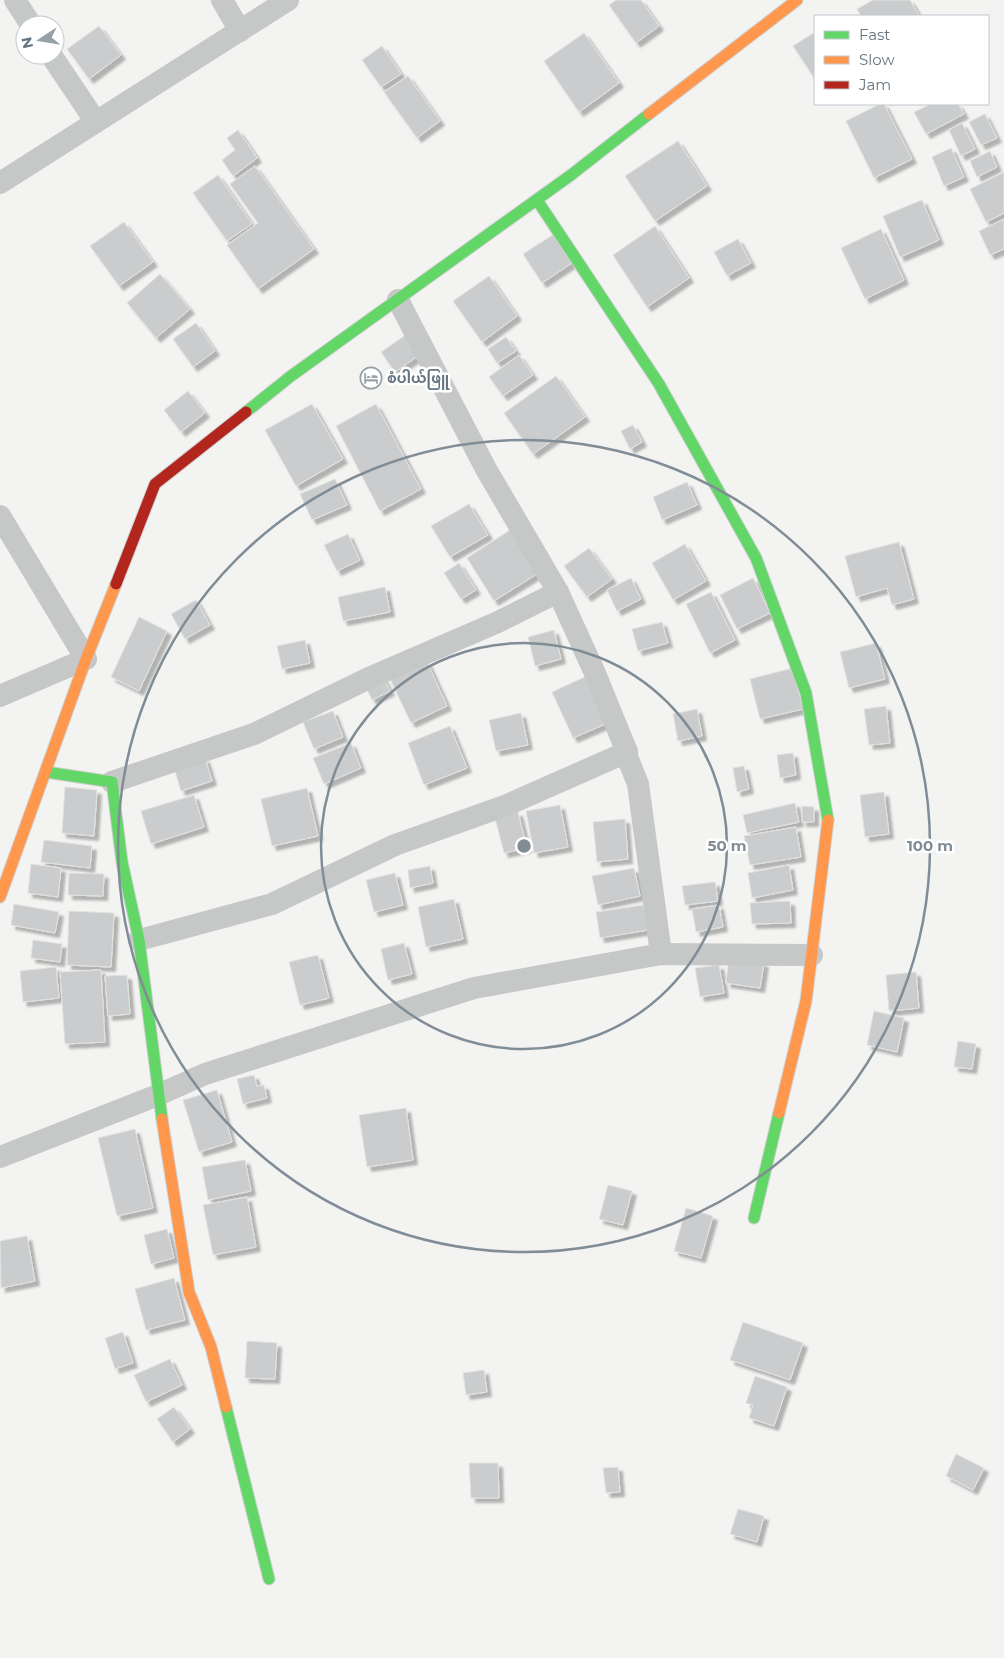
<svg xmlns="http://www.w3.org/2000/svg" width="1004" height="1658" viewBox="0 0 1004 1658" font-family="Montserrat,'Noto Sans Myanmar',sans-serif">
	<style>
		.building { fill: #cbcccd; stroke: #e2e2e2; filter: url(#shadow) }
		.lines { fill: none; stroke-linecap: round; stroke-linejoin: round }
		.fast-casing { stroke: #cfd0d0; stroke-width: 13 }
		.slow-casing { stroke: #cfd0d0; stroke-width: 13 }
		.jam-casing { stroke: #cfd0d0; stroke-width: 13 }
		.street { stroke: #c6c8c8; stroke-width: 22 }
		.fast { stroke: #63d668; stroke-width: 11 }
		.slow { stroke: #ff974d; stroke-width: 11 }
		.jam { stroke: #b3261e; stroke-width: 11 }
		.ring { fill: none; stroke: #818d96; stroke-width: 2.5 }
		.labels { text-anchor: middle; stroke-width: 5; stroke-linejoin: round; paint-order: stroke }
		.poi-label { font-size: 14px; font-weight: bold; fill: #667580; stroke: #fff; text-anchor: start }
		.centre { fill: #818d96; stroke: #fff; stroke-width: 2.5 }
		.ring-label { font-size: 15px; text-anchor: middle; font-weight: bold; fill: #818d96; stroke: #fff; stroke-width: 5; stroke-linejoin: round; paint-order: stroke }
	</style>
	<defs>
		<filter id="shadow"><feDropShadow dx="4.5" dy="4.5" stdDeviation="1" flood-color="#0004"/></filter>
	</defs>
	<rect width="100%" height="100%" fill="#f3f3f2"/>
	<g class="building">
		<path d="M616 0H641L659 26 636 43 609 5Z"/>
		<path d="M873 0H910L919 16H861L857 9Z"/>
		<path d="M99 26 121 55 89 79 67 49Z"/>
		<path d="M815 32V77L814 78 793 46Z"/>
		<path d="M584 33 619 83 579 112 544 61Z"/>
		<path d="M382 46 401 74 381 87 362 60Z"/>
		<path d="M408 76 440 121 417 138 384 92Z"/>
		<path d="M880 104H884L912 159 874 178 846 121Z"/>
		<path d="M931 104H958L964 114 926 134 914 112Z"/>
		<path d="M985 114 997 138 981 145 969 122Z"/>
		<path d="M962 123 975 149 961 156 949 130Z"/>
		<path d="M238 130 257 158 233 176 222 160 235 150 227 138Z"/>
		<path d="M678 141 707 186 655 221 625 176Z"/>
		<path d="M951 148 964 177 944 186 932 157Z"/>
		<path d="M990 151 997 167 977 177 970 161Z"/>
		<path d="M255 166 314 249 258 289 227 245 258 223 230 184Z"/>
		<path d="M1004 172V213L986 222 970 189Z"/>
		<path d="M218 175 252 224 227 241 193 193Z"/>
		<path d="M922 200 939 240 900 257 883 216Z"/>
		<path d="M1004 219V249L990 255 979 231Z"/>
		<path d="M124 222 153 262 119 286 90 246Z"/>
		<path d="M655 226 689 278 647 307 613 255Z"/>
		<path d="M881 229 904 280 865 299 841 248Z"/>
		<path d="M554 234 572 263 542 283 523 254Z"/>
		<path d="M738 239 751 263 727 276 714 252Z"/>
		<path d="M160 274 190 309 156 338 127 303Z"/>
		<path d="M489 276 517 316 482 342 453 301Z"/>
		<path d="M196 323 215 351 193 367 173 339Z"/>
		<path d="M407 334 421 354 395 372 381 352Z"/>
		<path d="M506 337 516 351 497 363 488 349Z"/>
		<path d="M519 355 533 375 503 396 489 377Z"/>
		<path d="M556 376 585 417 533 454 504 413Z"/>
		<path d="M188 391 205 413 181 432 164 410Z"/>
		<path d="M312 404 343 459 296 486 265 430Z"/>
		<path d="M376 404 421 489 380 511 336 426Z"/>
		<path d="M633 425 642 442 630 449 621 431Z"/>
		<path d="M335 479 347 505 312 520 300 494Z"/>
		<path d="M687 482 697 505 662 520 653 497Z"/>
		<path d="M469 504 488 535 450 557 431 526Z"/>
		<path d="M510 530 537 574 494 601 467 558Z"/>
		<path d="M348 534 360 560 337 571 324 545Z"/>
		<path d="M899 542 914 599 892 605 887 588 856 597 845 556Z"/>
		<path d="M685 544 706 581 673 600 652 563Z"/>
		<path d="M589 548 612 579 587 597 564 566Z"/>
		<path d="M459 563 476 590 461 599 444 573Z"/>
		<path d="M631 578 641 599 617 611 607 590Z"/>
		<path d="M753 578 770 613 737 629 720 595Z"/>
		<path d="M385 587 390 612 343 621 338 597Z"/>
		<path d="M711 592 735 640 710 653 686 604Z"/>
		<path d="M196 600 210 625 185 639 171 614Z"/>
		<path d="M139 617 167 631 139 691 111 677Z"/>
		<path d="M662 622 668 643 638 651 632 629Z"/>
		<path d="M554 630 561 659 535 666 528 637Z"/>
		<path d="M305 640 310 663 282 669 277 646Z"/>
		<path d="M876 643 885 679 849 688 840 652Z"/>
		<path d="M427 662 447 706 411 723 390 679Z"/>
		<path d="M793 668 803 709 760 719 750 679Z"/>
		<path d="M589 675 610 722 573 738 552 692Z"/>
		<path d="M382 676 390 691 372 700 365 685Z"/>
		<path d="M886 706 890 743 869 745 864 709Z"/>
		<path d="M697 709 702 736 678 741 673 714Z"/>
		<path d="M333 711 343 737 314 749 303 722Z"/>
		<path d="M521 713 528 745 496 751 489 720Z"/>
		<path d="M450 726 467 768 424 785 408 743Z"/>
		<path d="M351 743 361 768 324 784 313 758Z"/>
		<path d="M793 753 796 775 780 778 777 755Z"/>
		<path d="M205 758 212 781 181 791 174 768Z"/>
		<path d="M744 766 749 789 737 792 733 768Z"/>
		<path d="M65 787 97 790 94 836 62 833Z"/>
		<path d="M307 788 318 836 272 846 261 799Z"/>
		<path d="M884 792 889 834 865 837 860 795Z"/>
		<path d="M194 795 204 827 151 844 141 811Z"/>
		<path d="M795 803 799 822 747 833 743 815Z"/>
		<path d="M560 805 568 847 534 853 526 811Z"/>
		<path d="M802 806 814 807V822H802Z"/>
		<path d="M518 812 527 848 504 853 495 818Z"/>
		<path d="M625 819 628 859 597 862 593 822Z"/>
		<path d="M796 827 801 857 750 865 744 836Z"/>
		<path d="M44 840 92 846 90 868 41 862Z"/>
		<path d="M31 864 61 868 58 897 28 893Z"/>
		<path d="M789 865 793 890 752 898 748 873Z"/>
		<path d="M430 866 433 883 410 888 408 870Z"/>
		<path d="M634 868 640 896 598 905 592 876Z"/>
		<path d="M69 873 104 874 103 896 68 895Z"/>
		<path d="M395 873 403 905 374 912 366 880Z"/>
		<path d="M715 882 718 901 685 905 682 886Z"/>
		<path d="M454 899 463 939 426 947 418 907Z"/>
		<path d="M790 901 791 923 752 924 750 903Z"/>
		<path d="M14 904 59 912 55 933 11 925Z"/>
		<path d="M643 905 648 930 600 938 596 912Z"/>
		<path d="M719 905 723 927 696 932 692 909Z"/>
		<path d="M69 911 114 913 111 967 67 965Z"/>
		<path d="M33 940 62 944 60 962 31 958Z"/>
		<path d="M404 943 412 974 388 980 381 949Z"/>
		<path d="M318 955 329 998 300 1005 289 962Z"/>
		<path d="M729 957 764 963 760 988 726 983Z"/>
		<path d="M719 965 724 993 700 997 695 968Z"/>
		<path d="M56 967 59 998 23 1002 20 971Z"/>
		<path d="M101 970 105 1042 65 1044 60 972Z"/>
		<path d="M916 972 919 1008 889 1011 886 975Z"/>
		<path d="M127 975 130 1014 108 1016 105 976Z"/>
		<path d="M874 1011 904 1018 897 1052 867 1045Z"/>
		<path d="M958 1041 976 1044 972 1069 954 1067Z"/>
		<path d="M254 1075 257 1086 264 1085 267 1098 243 1104 237 1079Z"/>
		<path d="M217 1090 232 1142 199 1152 183 1100Z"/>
		<path d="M406 1108 413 1160 367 1167 359 1115Z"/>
		<path d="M135 1129 153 1208 117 1216 98 1138Z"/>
		<path d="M245 1160 251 1191 208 1200 202 1167Z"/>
		<path d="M608 1185 632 1191 623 1225 599 1219Z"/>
		<path d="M247 1197 256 1247 213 1255 203 1205Z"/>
		<path d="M686 1208 713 1216 701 1258 674 1251Z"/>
		<path d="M167 1229 174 1258 151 1264 144 1235Z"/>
		<path d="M27 1236 35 1281 1 1288 0 1241Z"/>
		<path d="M174 1278 185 1320 146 1330 135 1289Z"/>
		<path d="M743 1322 803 1343 790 1380 730 1360Z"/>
		<path d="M123 1332 133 1363 115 1369 105 1338Z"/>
		<path d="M247 1341 277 1343 275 1379 245 1378Z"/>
		<path d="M170 1359 182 1385 146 1402 134 1375Z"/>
		<path d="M484 1370 487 1392 466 1395 463 1373Z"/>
		<path d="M755 1376 787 1387 774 1426 749 1418 753 1405 746 1403Z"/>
		<path d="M174 1407 190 1429 173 1442 157 1419Z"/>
		<path d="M956 1454 984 1468 973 1490 946 1476Z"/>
		<path d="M469 1463H498L499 1498H471Z"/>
		<path d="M618 1467 620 1492 606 1493 603 1468Z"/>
		<path d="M738 1509 764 1516 757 1542 730 1534Z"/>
	</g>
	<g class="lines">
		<g class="fast-casing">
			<g id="fast">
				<path d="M537 200 659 384 756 558 806 693 828 820"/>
				<path d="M246 412 291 376 571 175 649 114"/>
				<path d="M46 772 112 782 122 862 139 940 162 1119"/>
				<path d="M754 1218 779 1113"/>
				<path d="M226 1407 269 1579"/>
			</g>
		</g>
		<g class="slow-casing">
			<g id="slow">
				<path d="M649 114 797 0"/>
				<path d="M0 897 86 659 116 584"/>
				<path d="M779 1113 806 1001 828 820"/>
				<path d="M162 1119 189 1292 211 1347 226 1407"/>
			</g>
		</g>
		<g class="jam-casing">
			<path id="jam" d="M116 584 155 484 246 412"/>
		</g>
		<g class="street">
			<path d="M15 0 31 25"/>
			<path d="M222 0 240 31"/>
			<path d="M51 55 96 122"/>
			<path d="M0 183 288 0"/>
			<path d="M398 300 486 469 558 592 594 671 627 752 626 754 638 784 661 954"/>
			<path d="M0 516 86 659 0 696"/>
			<path d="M112 782 254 734 371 677 498 622 558 592"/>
			<path d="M139 940 272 904 395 845 507 805 627 752"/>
			<path d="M0 1157 158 1095 205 1074 474 988 661 954 812 955"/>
		</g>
		<use href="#fast" class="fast"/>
		<use href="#slow" class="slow"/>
		<use href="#jam" class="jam"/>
	</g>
	<g class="ring">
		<circle cx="524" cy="846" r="203"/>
		<circle cx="524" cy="846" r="406"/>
	</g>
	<defs>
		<g id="hotel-ring" transform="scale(1.125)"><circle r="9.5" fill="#fff" stroke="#97a1a8" stroke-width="1.5"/><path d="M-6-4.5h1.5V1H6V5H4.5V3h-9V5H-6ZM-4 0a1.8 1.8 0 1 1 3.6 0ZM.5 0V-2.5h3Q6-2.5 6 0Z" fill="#97a1a8"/></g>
	</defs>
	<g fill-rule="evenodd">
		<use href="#hotel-ring" x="371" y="378"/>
	</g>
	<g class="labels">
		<g class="poi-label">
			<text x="387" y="383">စံပါယ်ဖြူ</text>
		</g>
	</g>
	<circle cx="524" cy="846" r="8" class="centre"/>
	<g class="ring-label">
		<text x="727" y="851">50 m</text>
		<text x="930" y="851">100 m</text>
	</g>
	<rect x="814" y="15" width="175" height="90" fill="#ffffff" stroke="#c2c8cc"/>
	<rect x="824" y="31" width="25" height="8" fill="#63d668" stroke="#c2c8cc"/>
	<text x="859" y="40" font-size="15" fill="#667580">Fast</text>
	<rect x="824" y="56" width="25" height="8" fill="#ff974d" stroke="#c2c8cc"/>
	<text x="859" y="65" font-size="15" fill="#667580">Slow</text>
	<rect x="824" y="81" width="25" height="8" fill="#b3261e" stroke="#c2c8cc"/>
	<text x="859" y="90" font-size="15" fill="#667580">Jam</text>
	<g transform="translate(40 40) rotate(258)"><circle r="24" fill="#ffffff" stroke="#c2c8cc"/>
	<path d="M0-4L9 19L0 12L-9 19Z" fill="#97a1a8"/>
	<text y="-8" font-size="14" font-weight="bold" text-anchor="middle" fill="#667580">N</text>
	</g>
</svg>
